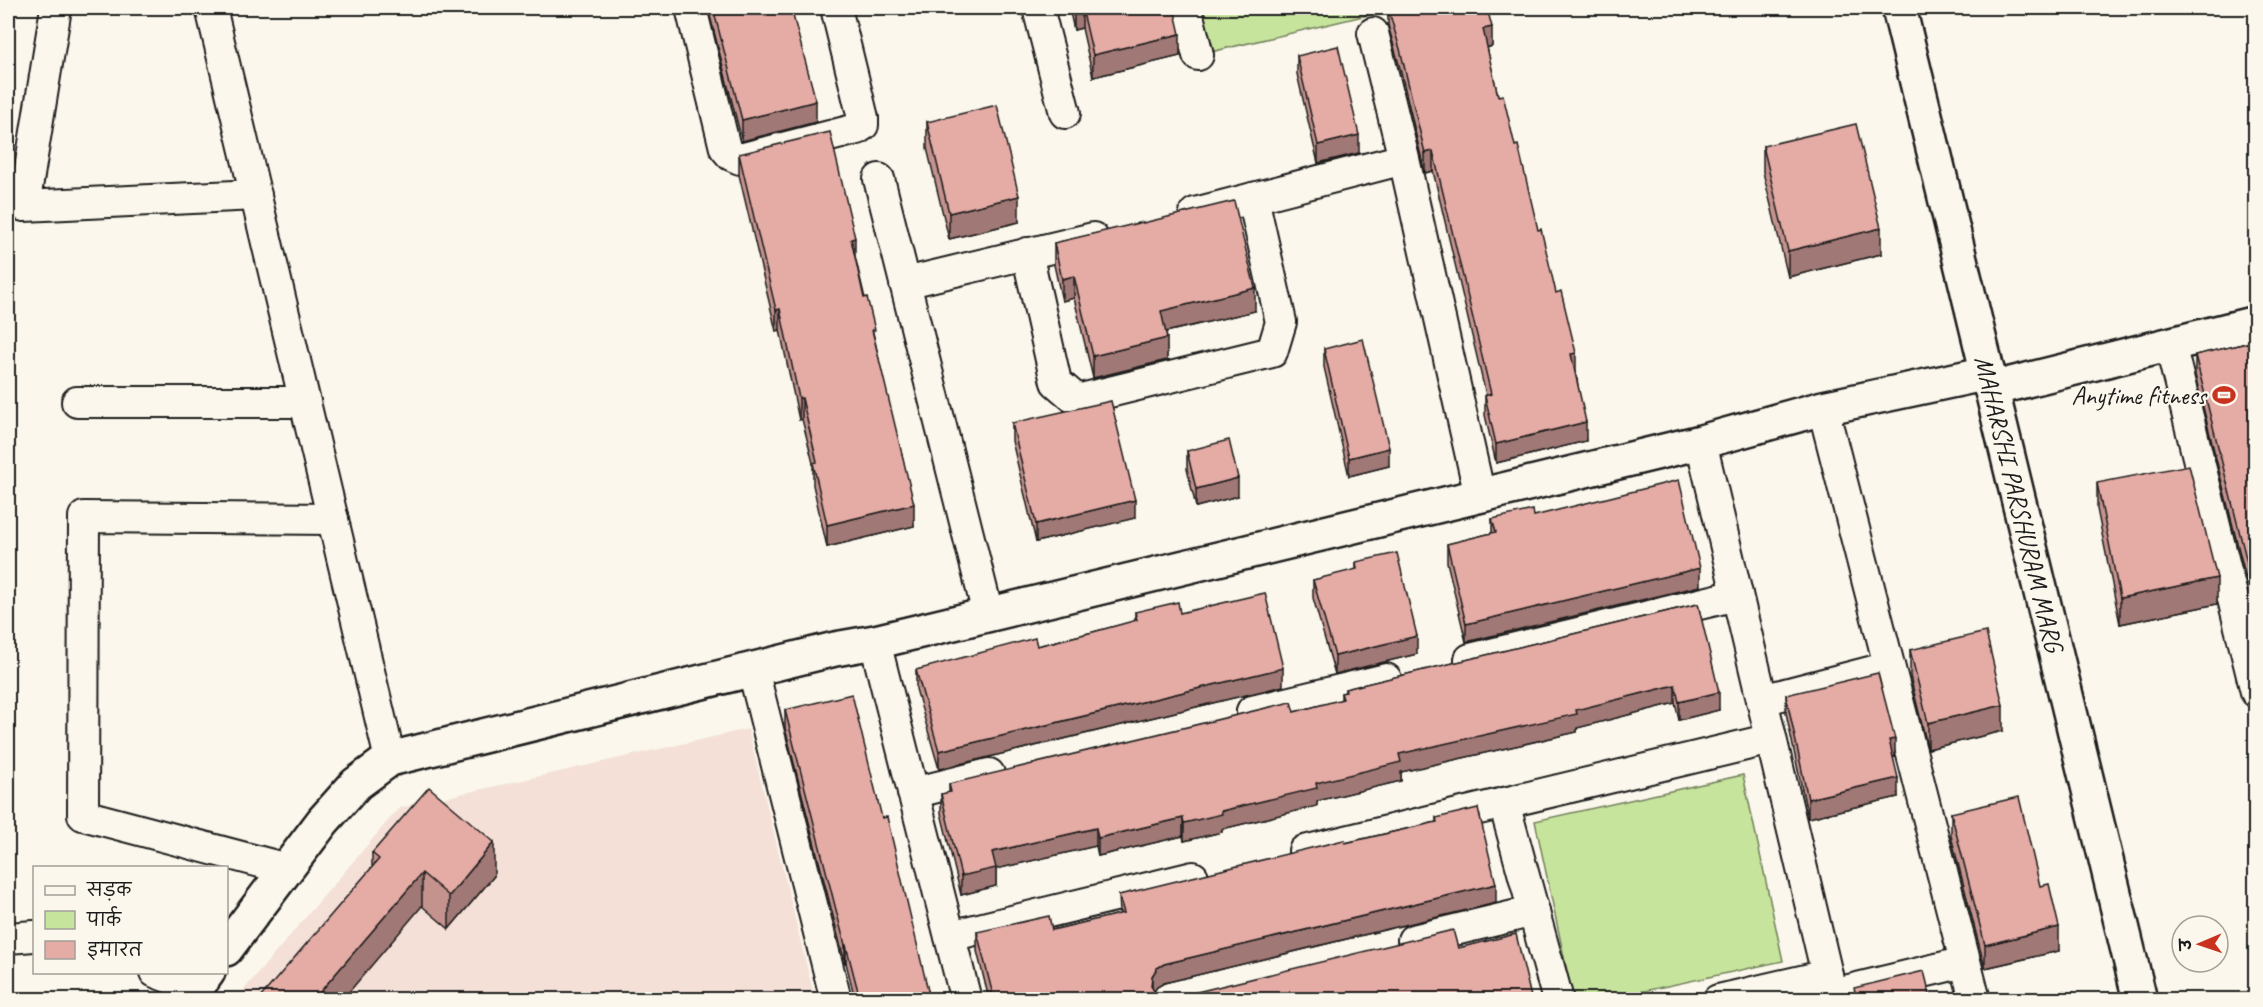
<svg xmlns="http://www.w3.org/2000/svg" width="2263" height="1007" viewBox="0 0 2263 1007" font-family="Caveat,'Playpen Sans Deva',sans-serif">
	<style>
		.built { fill: #f4e0d7 }
		.park { fill: #c7e49c; stroke: #72805c; stroke-width: 1.5 }
		.lines { fill: none; stroke-linecap: round; stroke-linejoin: round }
		.street-casing { stroke: #1c1c1c; stroke-width: 34 }
		.secondary-casing { stroke: #1c1c1c; stroke-width: 38 }
		.street { stroke: #fbf7ec; stroke-width: 30 }
		.secondary { stroke: #fbf7ec; stroke-width: 33 }
		.wall { fill: #c5938e; stroke: #1c1c1c; stroke-width: 1.5 }
		.shaded-wall { fill: #a07874; stroke: #1c1c1c; stroke-width: 1.5 }
		.building { fill: #e5aba5; stroke: #1c1c1c; stroke-width: 1.5 }
		.labels { text-anchor: middle; stroke-width: 4.5; stroke-linejoin: round; paint-order: stroke }
		.poi-label { font-size: 26px; fill: #1c1c1c; stroke: #fbf7ec; text-anchor: end }
		.street-label { font-size: 26px; fill: #1c1c1c; stroke: #fbf7ec }
	</style>
	<rect width="100%" height="100%" fill="#fbf7ec"/>
	<filter id="ink" filterUnits="userSpaceOnUse"><feTurbulence type="fractalNoise" baseFrequency=".0167" numOctaves="2"/><feDisplacementMap in="SourceGraphic" scale="12" xChannelSelector="R" yChannelSelector="G"/><feConvolveMatrix kernelMatrix="1 2 1 2 8 2 1 2 1" color-interpolation-filters="sRGB"/></filter>
	<g filter="url(#ink)">
		<path class="built" d="M748 729 815 999 235 1000 399 808Z"/>
		<g class="park">
			<path d="M1187 8H1397L1198 55Z"/>
			<path d="M1743 775 1783 961 1607 999H1573L1535 821Z"/>
		</g>
		<g class="lines">
			<g class="street-casing">
				<g id="street">
					<path d="M56 8 24 206 256 195"/>
					<path d="M211 8 390 759"/>
					<path d="M691 8 725 148 731 155 740 159 857 129 863 125V118L836 8"/>
					<path d="M1038 8 1065 113"/>
					<path d="M1186 8 1198 55"/>
					<path d="M1373 33 1404 159"/>
					<path d="M879 179 988 614"/>
					<path d="M1195 213 1404 159 1480 496"/>
					<path d="M1027 253 1056 382 1077 400 1272 352 1281 322 1253 198"/>
					<path d="M905 283 1093 238"/>
					<path d="M2170 344 2256 692"/>
					<path d="M77 402H305"/>
					<path d="M1823 408 1975 1000"/>
					<path d="M1701 442 1833 1000"/>
					<path d="M875 642 966 1000"/>
					<path d="M1470 659 1737 595"/>
					<path d="M753 670 836 1000"/>
					<path d="M1762 700 1889 667"/>
					<path d="M1252 711 1386 679"/>
					<path d="M913 793 989 774"/>
					<path d="M1504 803 1558 1000"/>
					<path d="M1304 851 1771 739"/>
					<path d="M287 869 83 815 84 517 333 519"/>
					<path d="M950 936 1193 877"/>
					<path d="M8 938 34 936"/>
					<path d="M1413 940 1534 911"/>
					<path d="M155 972 196 988"/>
					<path d="M1832 994 1965 962"/>
					<path d="M1718 1000 1827 975"/>
				</g>
			</g>
			<g class="secondary-casing">
				<g id="secondary">
					<path id="s1" d="M1899 8 2140 1000"/>
					<path d="M1991 389 2256 323"/>
					<path d="M226 949 323 821 356 784 390 759 835 649 875 642 1701 442 1823 408 1988 373"/>
					<path d="M188 1000 208 972"/>
				</g>
			</g>
			<use href="#street" class="street"/>
			<use href="#secondary" class="secondary"/>
		</g>
		<g class="wall">
			<path d="M708 8H791L816 122 742 141Z"/>
			<path d="M1069 8H1174L1180 56 1093 77 1082 28 1074 30Z"/>
			<path d="M1388 8H1487L1492 46 1487 48 1498 96 1515 146 1576 372 1586 441 1496 463 1485 415V396L1486 395 1433 171 1425 173 1400 68 1388 25Z"/>
			<path d="M1297 56 1359 153 1318 163 1297 74Z"/>
			<path d="M927 122 1019 222 949 239 927 148Z"/>
			<path d="M1763 146 1881 254 1788 277 1763 172Z"/>
			<path d="M739 154 855 256 875 341 914 526 827 547 813 485V463L802 419 799 420 780 330 776 331 739 175Z"/>
			<path d="M1143 223 1255 311 1166 332 1167 360 1093 378 1074 298 1062 301 1054 265V243Z"/>
			<path d="M2256 341V618L2195 375V355Z"/>
			<path d="M1324 349 1389 466 1349 476 1324 367Z"/>
			<path d="M1012 423 1135 518 1036 542 1012 441Z"/>
			<path d="M1187 451 1238 496 1196 507 1187 469Z"/>
			<path d="M2097 483 2217 604 2120 624 2097 509Z"/>
			<path d="M1534 516 1700 586 1466 642 1447 562V544L1492 533V519Z"/>
			<path d="M1356 562 1417 654 1335 674 1313 598V580L1356 570Z"/>
			<path d="M1698 604 1719 710 1679 720 1675 703 1577 728V732L1401 772V781L1317 801V806L1222 829V832L1184 841 1183 836 1098 856 1096 846 996 869V886L961 895 941 813V794L949 793V784L1294 712 1341 700V693L1345 692V689Z"/>
			<path d="M1135 612 1180 613 1283 686 939 769 916 689V670L1037 646 1093 632 1135 621Z"/>
			<path d="M1910 650 2003 731 1928 749 1910 676Z"/>
			<path d="M1786 695 1895 757H1893L1898 797 1808 818 1786 713Z"/>
			<path d="M785 710 882 818 930 999H855L846 963H845L785 728Z"/>
			<path d="M1951 813 2040 886 2059 951 1985 968 1951 836Z"/>
			<path d="M1436 818 1496 903 1164 983 1157 987 1154 991 1156 994 1163 998H1172L1458 948 1531 999H989L977 951V932L1052 930 1120 914 1119 895 1436 822Z"/>
			<path d="M372 853 494 876 449 929 422 906 372 866Z"/>
		</g>
		<g class="shaded-wall">
			<path d="M1074 8H1082V28L1074 30Z"/>
			<path d="M1492 27V46L1483 49V29Z"/>
			<path d="M1180 34V56L1093 77V55Z"/>
			<path d="M816 101V122L742 141V120Z"/>
			<path d="M1359 135V153L1318 163V145Z"/>
			<path d="M1433 151V171L1425 173V153Z"/>
			<path d="M1019 196V222L949 239V213Z"/>
			<path d="M1881 228V254L1788 277V251Z"/>
			<path d="M855 238V259L851 239Z"/>
			<path d="M1074 276V298L1062 301V279Z"/>
			<path d="M1255 288V311L1161 333V311Z"/>
			<path d="M780 309V330L776 331V310Z"/>
			<path d="M1167 338V360L1093 378V356Z"/>
			<path d="M1576 353V372L1571 374V354Z"/>
			<path d="M799 398H802V419L799 420Z"/>
			<path d="M1586 422V441L1496 463V444Z"/>
			<path d="M1389 448V466L1349 476V458Z"/>
			<path d="M1238 478V496L1196 507V489Z"/>
			<path d="M1135 500V518L1036 542V524Z"/>
			<path d="M914 504V526L827 547V525Z"/>
			<path d="M1700 568V586L1466 642V624Z"/>
			<path d="M2217 578V604L2120 624V598Z"/>
			<path d="M1417 636V654L1335 674V656Z"/>
			<path d="M1283 668V686L939 769V751Z"/>
			<path d="M1675 685V703L1577 728V732L1401 772V781L1317 801V806L1222 829V832L1184 841V823L1316 783 1399 754Z"/>
			<path d="M1719 692V710L1679 720V702Z"/>
			<path d="M2003 705V731L1928 749V723Z"/>
			<path d="M1895 739V757L1889 758V740Z"/>
			<path d="M1898 778V797L1808 818V799Z"/>
			<path d="M1183 818V836L1098 856V838Z"/>
			<path d="M1096 828V846L996 869V886L961 895V876L992 852Z"/>
			<path d="M494 842V876L449 929V896Z"/>
			<path d="M422 873V906L343 999H314Z"/>
			<path d="M1496 884V903L1164 983 1157 987 1152 995V976L1157 968 1164 964Z"/>
			<path d="M2059 927V951L1985 968V945Z"/>
			<rect x="845" y="945" width="1" height="18"/>
		</g>
		<g class="building">
			<path d="M713 8H791L816 101 742 120Z"/>
			<path d="M1082 8H1174L1180 34 1093 55Z"/>
			<path d="M1388 8H1487L1492 27 1483 29 1498 96 1503 95 1515 146 1518 145 1538 230 1541 229 1556 293 1561 291 1576 353 1571 354 1586 422 1496 444 1485 396 1491 394 1433 151 1425 153 1400 49Z"/>
			<path d="M1338 46 1359 135 1318 145 1297 56Z"/>
			<path d="M997 105 1019 196 949 213 927 122Z"/>
			<path d="M1856 124 1881 228 1788 251 1763 146Z"/>
			<path d="M830 132 855 238 851 239 864 298 867 297 875 330H872L914 504 827 525 813 463 817 462 802 398H799L780 309 776 310 739 154Z"/>
			<path d="M1234 201 1255 288 1161 311 1167 338 1093 356 1074 276 1062 279 1054 243 1143 222V223Z"/>
			<path d="M1363 339 1389 448 1349 458 1324 349Z"/>
			<path d="M2256 341V598L2195 355Z"/>
			<path d="M1111 401 1135 500 1036 524 1012 423Z"/>
			<path d="M1229 440 1238 478 1196 489 1187 451Z"/>
			<path d="M2189 465 2217 578 2120 598 2097 483Z"/>
			<path d="M1679 480 1700 568 1466 624 1447 544 1496 532 1492 519 1533 510 1534 516Z"/>
			<path d="M1397 553 1417 636 1335 656 1313 580 1357 569 1356 562Z"/>
			<path d="M1265 593 1283 668 939 751 916 670 1035 638 1037 646 1093 632 1137 620 1135 612 1178 602 1180 613Z"/>
			<path d="M1698 604 1719 692 1679 702 1675 685 1576 710 1577 714 1399 754 1401 762 1316 783 1317 788 1221 811 1222 814 1184 823 1183 818 1098 838 1096 828 992 852 996 868 961 876 941 794 951 792 949 784 1291 702 1294 712 1343 699 1341 693 1346 692 1345 689Z"/>
			<path d="M1986 632 2003 705 1928 723 1910 650Z"/>
			<path d="M1878 673 1895 739 1889 740 1898 778 1808 799 1786 695Z"/>
			<path d="M852 694 882 818 887 817 930 999H860L846 945H845L785 710Z"/>
			<path d="M429 787 494 842 449 896 422 873 314 999H259L379 859 372 853Z"/>
			<path d="M2019 797 2040 886 2049 884 2059 927 1985 945 1951 813Z"/>
			<path d="M1478 808 1496 884 1164 964 1157 968 1152 976 1151 986 1156 994 1163 998H1172L1453 930 1458 948 1516 934 1531 997 1521 999H994L977 932 1049 916 1052 930 1124 913 1119 895 1344 840 1345 843 1437 822 1436 818Z"/>
			<path d="M1924 971 1931 999H1857L1854 988Z"/>
			<path d="M2065 991 2067 999H2030Z"/>
		</g>
	</g>
	<defs>
		<g id="stadium-bare" transform="scale(1.8)"><path d="M0-5a6.5 5 0 1 0 0 10a6.5 5 0 1 0 0-10ZM-3.5-1.8h7v3.6h-7Z" fill="#c8321e" stroke="#fbf7ec" stroke-width="2.5" paint-order="stroke"/></g>
	</defs>
	<g fill-rule="evenodd">
		<use href="#stadium-bare" x="2224" y="395"/>
	</g>
	<g class="labels">
		<g class="poi-label">
			<text x="2206" y="404">Anytime fitness</text>
		</g>
		<g class="street-label">
			<text dy="9" stroke="none"><textPath href="#s1" startOffset="510">MAHARSHI PARSHURAM MARG</textPath></text>
		</g>
	</g>
	<rect width="2263" height="1007" fill="none" stroke="#fbf7ec" stroke-width="30"/>
	<rect x="15" y="15" width="2233" height="977" fill="none" stroke="#1c1c1c" stroke-width="2" filter="url(#ink)"/>
	<rect x="33" y="866" width="195" height="108" fill="#fbf7ec" stroke="#a29f99" stroke-width="1.5"/>
	<rect x="45" y="886" width="30" height="9" fill="#fbf7ec" stroke="#a29f99" stroke-width="1.5"/>
	<text x="87" y="896" font-size="18" fill="#1c1c1c">सड़क</text>
	<rect x="45" y="911" width="30" height="18" fill="#c7e49c" stroke="#a29f99" stroke-width="1.5"/>
	<text x="87" y="926" font-size="18" fill="#1c1c1c">पार्क</text>
	<rect x="45" y="941" width="30" height="18" fill="#e5aba5" stroke="#a29f99" stroke-width="1.5"/>
	<text x="87" y="956" font-size="18" fill="#1c1c1c">इमारत</text>
	<g transform="translate(2200 944) rotate(268)"><circle r="28" fill="#fbf7ec" stroke="#a29f99" stroke-width="1.5"/>
	<path d="M0-4.5L10 22L0 15L-10 22Z" fill="#c8321e"/>
	<text y="-9" font-size="16" font-weight="bold" text-anchor="middle" fill="#1c1c1c">उ</text>
	</g>
</svg>
